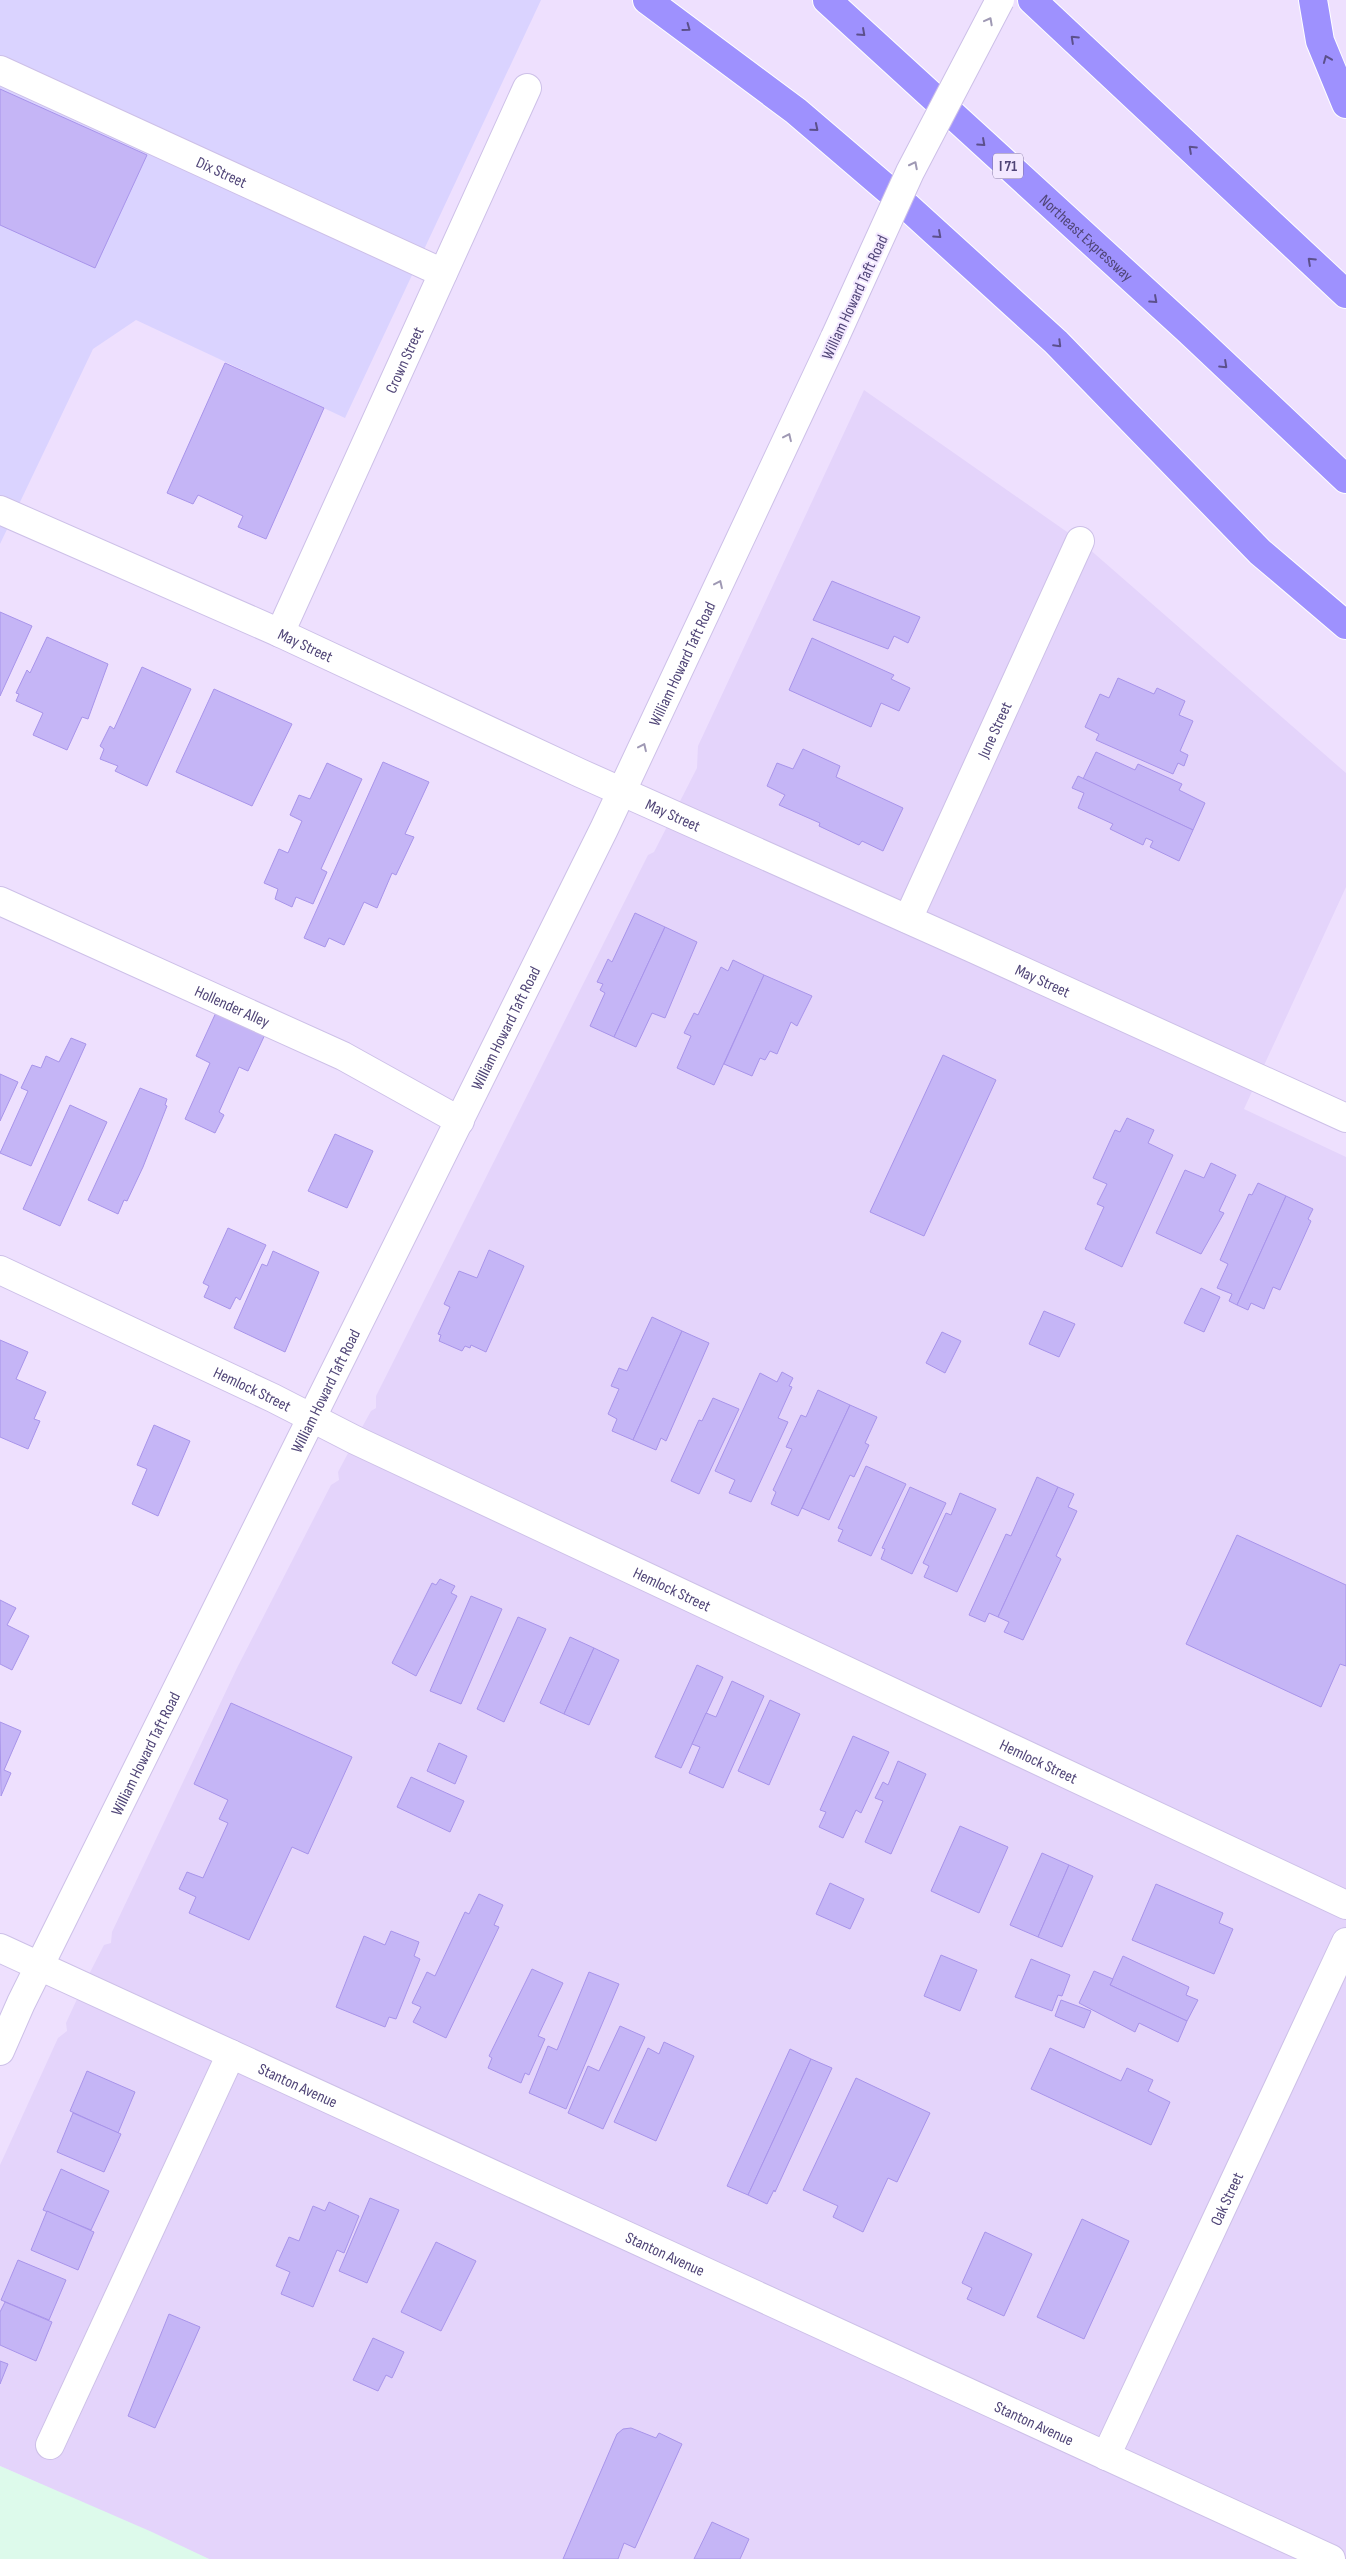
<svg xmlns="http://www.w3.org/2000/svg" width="1346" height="2559" viewBox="0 0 1346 2559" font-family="'Sofia Sans Condensed',sans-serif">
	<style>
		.residential { fill: #e4d4fb }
		.commercial { fill: #dad3ff }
		.education { fill: #ddfaeb }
		.building { fill: #c5b5f6; stroke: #a894ea }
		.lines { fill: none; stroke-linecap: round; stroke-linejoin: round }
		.minor-casing { stroke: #cdc0e8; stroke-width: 30 }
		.highway-casing { stroke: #fff; stroke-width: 30 }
		.minor { stroke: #fff; stroke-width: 28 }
		.highway { stroke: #9e91fe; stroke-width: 28 }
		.minor-bridge-casing { stroke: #cdc0e8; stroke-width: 30; stroke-linecap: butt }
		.minor-bridge { stroke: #fff; stroke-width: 28 }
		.oneway { stroke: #9f99b4 }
		.oneway2 { stroke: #5c508b }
		.labels { text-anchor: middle; stroke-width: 4; stroke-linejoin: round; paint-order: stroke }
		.shield { fill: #f3e8ff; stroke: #8176a0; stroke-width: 1 }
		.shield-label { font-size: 15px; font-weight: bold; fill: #504577 }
		.street-label { font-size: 16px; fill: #504577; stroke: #f3e8ff }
	</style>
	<rect width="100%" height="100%" fill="#eee0fe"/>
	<path class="residential" d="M864 390 1080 541 1346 773V887L1244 1109 1346 1157V2559H209L0 2466V2165L58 2038 67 2031 66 2023 83 1986 104 1945 111 1943 112 1932 237 1668 331 1485 339 1480 338 1472 355 1440 371 1411 376 1408V1396L648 855 654 852 697 768 698 746Z"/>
	<path class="commercial" d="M0 0H541L345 418 136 320 93 349 0 544Z"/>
	<path class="education" d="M0 2466 152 2532 209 2559H0Z"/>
	<g class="building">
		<path d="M0 89 147 155 95 268 0 225Z"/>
		<path d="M225 363 324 408 266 539 238 527 243 516 198 495 193 504 167 493Z"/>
		<path d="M832 581 920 617 908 643 894 636 888 649 813 620Z"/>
		<path d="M0 612 32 626 0 696Z"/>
		<path d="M47 637 108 664 88 719 82 717 67 750 33 735 43 713 16 701 19 694 16 693 27 670 30 673Z"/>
		<path d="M812 638 894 675 891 679 910 688 899 711 881 703 871 727 789 690Z"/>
		<path d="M142 667 191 689 147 786 115 771 118 766 100 759 104 749 100 746 110 726 114 729Z"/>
		<path d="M1118 678 1154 694 1157 688 1185 701 1179 715 1193 721 1180 751 1188 755 1184 766 1178 763 1173 774 1096 740 1099 734 1085 727 1100 694 1109 698Z"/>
		<path d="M214 689 292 724 252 806 176 772Z"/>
		<path d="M803 749 840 766 836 777 903 808 883 851 862 841 859 845 819 826 820 823 779 805 785 795 767 786 777 763 793 769Z"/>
		<path d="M1096 752 1135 770 1138 764 1182 784 1179 790 1205 803 1193 830 1083 779Z"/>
		<path d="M383 762 429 782 405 834 414 837 396 875 392 873 377 908 364 902 344 945 329 938 325 947 304 938Z"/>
		<path d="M327 763 362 779 321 869 327 872 313 904 296 897 292 907 275 899 278 889 264 883 279 849 288 853 302 821 290 815 299 795 310 799Z"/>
		<path d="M1078 776 1193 830 1179 861 1150 847 1153 841 1146 838 1143 845 1110 829 1113 824 1078 808 1084 793 1072 788Z"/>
		<path d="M635 913 665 927 614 1037 590 1026 605 993 600 990 603 984 597 982 608 959 612 962Z"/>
		<path d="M665 927 697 942 665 1018 652 1013 636 1047 614 1037Z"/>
		<path d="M733 960 764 975 714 1085 677 1068 691 1036 684 1033 694 1013 698 1015 721 967 728 971Z"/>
		<path d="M764 975 812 996 797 1026 791 1022 777 1054 770 1051 765 1060 760 1058 752 1076 724 1064Z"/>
		<path d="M219 1006 268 1028 248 1071 239 1067 219 1112 224 1115 215 1133 185 1119 210 1063 196 1056Z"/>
		<path d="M71 1038 86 1044 31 1166 0 1153 28 1091 21 1088 32 1065 41 1068 46 1056 59 1062Z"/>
		<path d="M943 1055 996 1080 924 1236 870 1212Z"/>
		<path d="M0 1074 18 1082 0 1121Z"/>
		<path d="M140 1088 167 1099 165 1105 167 1106 143 1167 127 1201 124 1200 118 1214 88 1200Z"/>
		<path d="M70 1105 107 1122 60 1226 23 1209Z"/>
		<path d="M1127 1118 1154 1130 1148 1143 1173 1155 1122 1267 1085 1249 1104 1207 1097 1204 1107 1184 1093 1178 1115 1130 1120 1132Z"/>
		<path d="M335 1134 373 1151 347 1208 308 1191Z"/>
		<path d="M1211 1163 1236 1175 1219 1211 1224 1213 1201 1254 1156 1233 1185 1170 1204 1178Z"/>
		<path d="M1258 1183 1286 1196 1237 1305 1229 1301 1232 1294 1217 1288 1228 1264 1220 1260 1249 1194 1252 1195Z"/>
		<path d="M1286 1196 1313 1209 1308 1219 1311 1221 1280 1290 1273 1287 1264 1309 1251 1303 1248 1310 1237 1305Z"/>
		<path d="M228 1228 266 1245 240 1300 236 1297 230 1309 204 1297 209 1286 203 1283Z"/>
		<path d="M489 1250 524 1266 486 1352 471 1345 470 1348 465 1346 462 1351 439 1341 441 1335 438 1334 450 1307 444 1304 459 1271 477 1278Z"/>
		<path d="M273 1251 319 1272 285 1352 234 1328 262 1264 267 1266Z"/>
		<path d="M1201 1288 1220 1297 1204 1332 1184 1323Z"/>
		<path d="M1044 1311 1075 1324 1059 1357 1029 1344Z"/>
		<path d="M652 1317 682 1331 633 1440 612 1431 617 1419 608 1414 619 1389 611 1386 619 1368 627 1371Z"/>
		<path d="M682 1331 709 1343 666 1441 661 1438 656 1450 633 1440Z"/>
		<path d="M942 1332 961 1341 945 1373 926 1363Z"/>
		<path d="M0 1340 28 1352 16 1379 46 1392 34 1419 40 1421 28 1449 0 1437Z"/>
		<path d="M782 1372 793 1378 789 1386 792 1387 778 1418 788 1422 751 1502 729 1493 735 1480 715 1471 760 1373 777 1382Z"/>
		<path d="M818 1390 850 1405 798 1516 771 1504 776 1492 773 1490 792 1449 786 1447 801 1415 806 1417Z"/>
		<path d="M713 1398 739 1409 699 1494 671 1481 699 1420 702 1421Z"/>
		<path d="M850 1405 877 1417 865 1443 869 1445 854 1477 850 1475 829 1520 802 1508Z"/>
		<path d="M154 1425 190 1441 158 1516 132 1504 147 1469 137 1465Z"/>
		<path d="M866 1466 906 1484 871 1556 838 1541 843 1530 838 1528Z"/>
		<path d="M1037 1477 1058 1487 998 1617 989 1613 985 1622 969 1615 1006 1534 1011 1536Z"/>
		<path d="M910 1487 946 1503 912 1574 881 1559 885 1549 882 1548Z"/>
		<path d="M1058 1487 1074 1494 1068 1507 1077 1511 1056 1556 1061 1559 1023 1640 1004 1632 1009 1622 998 1617Z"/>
		<path d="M960 1493 996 1509 957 1592 924 1577 929 1566 923 1563 946 1513 951 1515Z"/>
		<path d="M1237 1535 1346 1585V1666L1340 1664 1321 1707 1186 1644Z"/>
		<path d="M440 1579 455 1586 451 1593 457 1596 416 1676 392 1663 432 1583 436 1585Z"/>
		<path d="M471 1596 502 1609 461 1704 430 1691Z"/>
		<path d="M0 1600 16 1608 7 1625 29 1636 12 1670 0 1664Z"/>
		<path d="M518 1617 546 1629 504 1722 477 1709Z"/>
		<path d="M570 1637 594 1648 564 1714 540 1703Z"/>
		<path d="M594 1648 619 1660 589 1725 564 1714Z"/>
		<path d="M697 1665 723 1677 681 1768 655 1757Z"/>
		<path d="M732 1681 764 1696 723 1788 689 1773 700 1747 692 1744 706 1713 716 1717Z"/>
		<path d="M770 1700 800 1714 769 1785 738 1771Z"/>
		<path d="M231 1703 352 1757 308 1854 292 1847 249 1940 189 1913 196 1897 179 1889 187 1872 203 1878 228 1823 219 1819 228 1800 194 1784Z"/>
		<path d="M0 1722 21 1731 4 1770 11 1773 1 1796Z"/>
		<path d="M853 1736 889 1752 861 1813 856 1810 843 1838 819 1827 826 1812 820 1810Z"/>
		<path d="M439 1743 467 1756 455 1784 427 1771Z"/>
		<path d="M898 1761 926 1774 891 1854 865 1842 883 1801 875 1798 883 1782 888 1785Z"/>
		<path d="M411 1777 464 1801 450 1832 397 1807Z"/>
		<path d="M960 1826 1008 1847 979 1913 931 1891Z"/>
		<path d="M1042 1853 1069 1865 1038 1937 1010 1925Z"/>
		<path d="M1069 1865 1093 1876 1062 1947 1038 1937Z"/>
		<path d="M830 1883 864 1899 850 1929 816 1914Z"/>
		<path d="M1156 1884 1223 1913 1219 1923 1233 1929 1214 1974 1132 1940Z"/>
		<path d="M479 1894 503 1905 494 1925 499 1927 446 2038 413 2022 421 2007 412 2003 427 1972 435 1976 465 1912 469 1914Z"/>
		<path d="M391 1931 419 1942 414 1956 420 1959 396 2019 389 2017 385 2027 336 2007 364 1936 385 1945Z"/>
		<path d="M941 1955 977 1970 960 2011 924 1996Z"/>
		<path d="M1123 1956 1189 1987 1186 1995 1198 2000 1187 2021 1110 1985Z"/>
		<path d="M1031 1959 1070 1975 1062 1996 1058 1995 1052 2011 1015 1997Z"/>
		<path d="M532 1969 563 1983 538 2036 545 2039 529 2075 525 2073 521 2083 488 2068 492 2058 489 2056Z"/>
		<path d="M1094 1971 1113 1979 1110 1985 1187 2021 1178 2042 1139 2023 1135 2032 1079 2003Z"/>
		<path d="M589 1972 619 1984 566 2109 529 2093 548 2046 557 2050Z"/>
		<path d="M1061 2000 1091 2011 1084 2028 1055 2016Z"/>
		<path d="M620 2026 645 2037 603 2129 568 2113 588 2066 599 2071Z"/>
		<path d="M664 2042 694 2056 656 2141 614 2122 648 2048 659 2054Z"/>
		<path d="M1050 2048 1121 2081 1127 2068 1153 2080 1148 2091 1170 2102 1151 2145 1031 2089Z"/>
		<path d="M790 2049 811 2059 748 2195 727 2186Z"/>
		<path d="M811 2059 832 2068 775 2192 774 2190 767 2204 748 2195Z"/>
		<path d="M87 2071 135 2092 118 2133 70 2111Z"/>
		<path d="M856 2078 930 2113 897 2182 888 2178 863 2232 833 2217 838 2206 803 2190Z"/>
		<path d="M73 2113 121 2134 104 2172 57 2152Z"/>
		<path d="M61 2169 109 2191 91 2230 43 2210Z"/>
		<path d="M370 2198 399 2210 367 2283 339 2271Z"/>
		<path d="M329 2202 359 2216 344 2253 337 2250 313 2307 281 2294 290 2272 276 2266 289 2237 299 2241 313 2206 325 2211Z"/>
		<path d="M47 2211 94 2232 78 2270 31 2250Z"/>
		<path d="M1082 2219 1129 2241 1084 2339 1037 2317Z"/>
		<path d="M985 2232 1032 2254 1004 2316 967 2299 972 2288 962 2283Z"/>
		<path d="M436 2242 476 2261 441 2331 401 2312Z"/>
		<path d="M18 2260 66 2280 49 2320 1 2300Z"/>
		<path d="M5 2302 52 2322 36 2361 0 2345V2312Z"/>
		<path d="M169 2314 200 2327 155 2428 128 2416Z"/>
		<path d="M373 2338 404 2352 392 2378 386 2375 378 2391 353 2380Z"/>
		<path d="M0 2361 8 2364 0 2384Z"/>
		<path d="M631 2428 656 2438 659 2433 682 2444 635 2548 624 2543 618 2559H563L617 2434 623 2429Z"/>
		<path d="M712 2522 749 2539 740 2559H694Z"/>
	</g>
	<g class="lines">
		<g class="minor-casing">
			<g id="minor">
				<path id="s1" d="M0 70 443 273"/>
				<path id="s2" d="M0 510 280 633 580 773 972 948 1346 1118"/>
				<path id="s3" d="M280 633 527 88"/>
				<path id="s4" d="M0 901 343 1056 460 1121"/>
				<path id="s5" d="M908 919 1080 541"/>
				<path id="s6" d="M0 1270 273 1398 355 1440 1346 1905"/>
				<path id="s7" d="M0 1948 1331 2559"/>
				<path id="s8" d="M0 2051 21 2003 604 829 835 337"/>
				<path d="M50 2445 231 2054"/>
				<path id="s9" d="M1106 2456 1346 1942"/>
			</g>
		</g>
		<g class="highway-casing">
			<g id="highway">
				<path d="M647 0 796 111 900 200 1056 342 1260 552 1346 625"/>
				<path id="s10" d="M827 0 1189 331 1346 479"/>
				<path d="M1032 0 1346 294"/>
				<path d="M1313 0 1320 41 1346 104"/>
			</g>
		</g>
		<use href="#minor" class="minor"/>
		<use href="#highway" class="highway"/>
		<g class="minor-bridge-casing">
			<path id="minor-bridge" d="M835 337 910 172 1000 0"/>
		</g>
		<use href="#minor-bridge" class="minor-bridge"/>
	</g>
	<defs><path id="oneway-chevron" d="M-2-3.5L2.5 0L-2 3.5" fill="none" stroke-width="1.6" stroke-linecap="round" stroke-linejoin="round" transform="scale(1.25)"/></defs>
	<g class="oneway">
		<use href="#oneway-chevron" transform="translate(989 21) rotate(-62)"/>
		<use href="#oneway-chevron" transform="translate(914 165) rotate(-63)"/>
		<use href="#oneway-chevron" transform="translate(788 437) rotate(-65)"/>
		<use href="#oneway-chevron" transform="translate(719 584) rotate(-65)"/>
		<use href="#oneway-chevron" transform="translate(643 747) rotate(-65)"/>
	</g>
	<g class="oneway2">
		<use href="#oneway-chevron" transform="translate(687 28) rotate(36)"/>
		<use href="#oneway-chevron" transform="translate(862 33) rotate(42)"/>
		<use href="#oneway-chevron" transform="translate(1074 39) rotate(-137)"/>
		<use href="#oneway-chevron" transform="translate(1327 59) rotate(-112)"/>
		<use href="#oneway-chevron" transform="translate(815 128) rotate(40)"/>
		<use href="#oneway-chevron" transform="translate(982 143) rotate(42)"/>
		<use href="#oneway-chevron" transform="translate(1192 149) rotate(-137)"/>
		<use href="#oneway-chevron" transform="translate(938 235) rotate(42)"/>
		<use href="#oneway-chevron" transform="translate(1311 261) rotate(-137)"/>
		<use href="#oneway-chevron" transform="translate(1154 300) rotate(42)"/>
		<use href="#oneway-chevron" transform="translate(1058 344) rotate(45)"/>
		<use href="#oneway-chevron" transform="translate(1224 365) rotate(43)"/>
	</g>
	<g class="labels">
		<rect class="shield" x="993" y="153.5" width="30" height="25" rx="4"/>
		<g class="shield-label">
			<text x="1008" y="171">I 71</text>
		</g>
		<g class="street-label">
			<text dy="6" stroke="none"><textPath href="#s1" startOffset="244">Dix Street</textPath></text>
			<text dy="6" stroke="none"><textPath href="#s10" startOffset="352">Northeast Expressway</textPath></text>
			<text transform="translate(854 297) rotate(-65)" y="6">William Howard Taft Road</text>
			<text dy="6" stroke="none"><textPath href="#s3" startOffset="300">Crown Street</textPath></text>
			<text dy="6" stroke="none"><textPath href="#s2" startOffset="334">May Street</textPath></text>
			<text dy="6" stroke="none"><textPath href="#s8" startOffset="1546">William Howard Taft Road</textPath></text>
			<text dy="6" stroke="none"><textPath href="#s5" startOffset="208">June Street</textPath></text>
			<text dy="6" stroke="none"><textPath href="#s2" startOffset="739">May Street</textPath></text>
			<text dy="6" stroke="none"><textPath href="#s2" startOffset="1144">May Street</textPath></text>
			<text dy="6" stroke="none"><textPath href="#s4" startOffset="255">Hollender Alley</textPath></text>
			<text dy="6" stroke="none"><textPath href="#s8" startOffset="1141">William Howard Taft Road</textPath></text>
			<text dy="6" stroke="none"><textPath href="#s6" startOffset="279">Hemlock Street</textPath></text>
			<text dy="6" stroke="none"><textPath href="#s8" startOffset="736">William Howard Taft Road</textPath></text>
			<text dy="6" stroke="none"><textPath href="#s6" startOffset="744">Hemlock Street</textPath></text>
			<text dy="6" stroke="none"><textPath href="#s8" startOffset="331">William Howard Taft Road</textPath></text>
			<text dy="6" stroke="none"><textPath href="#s6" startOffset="1149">Hemlock Street</textPath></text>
			<text dy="6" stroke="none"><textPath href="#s7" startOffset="328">Stanton Avenue</textPath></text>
			<text dy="6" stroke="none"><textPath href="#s9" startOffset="284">Oak Street</textPath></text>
			<text dy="6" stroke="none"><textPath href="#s7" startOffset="732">Stanton Avenue</textPath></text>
			<text dy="6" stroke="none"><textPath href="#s7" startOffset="1138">Stanton Avenue</textPath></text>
		</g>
	</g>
</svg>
